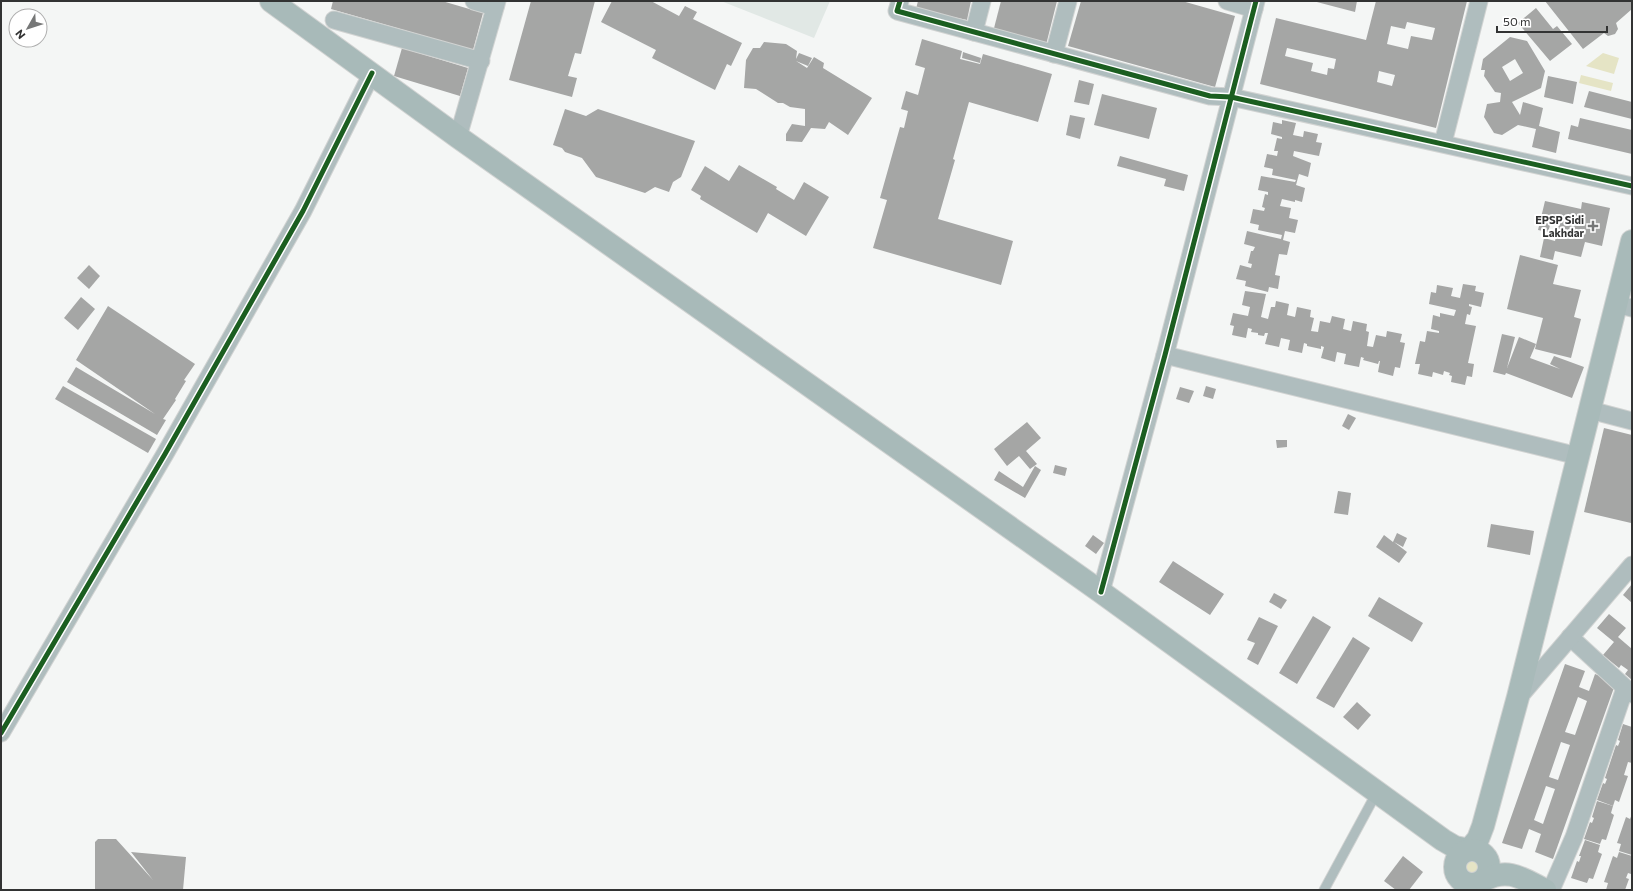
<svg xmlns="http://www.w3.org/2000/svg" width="1633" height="891" viewBox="0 0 1633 891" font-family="Commissioner,sans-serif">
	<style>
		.built { fill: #e1e8e5 }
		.green { fill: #e5e4c5 }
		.building { fill: #a5a6a5; fill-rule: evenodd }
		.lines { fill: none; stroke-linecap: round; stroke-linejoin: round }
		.service-casing { stroke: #d1d3d2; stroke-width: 11 }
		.minor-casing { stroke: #d1d3d2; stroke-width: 19 }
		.secondary-casing { stroke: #d1d3d2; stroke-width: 24 }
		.service { stroke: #afbdbe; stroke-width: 9 }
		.minor { stroke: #afbdbe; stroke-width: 17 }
		.secondary { stroke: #a8bab9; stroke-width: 22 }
		.cycleway-casing { stroke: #fff; stroke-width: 8 }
		.cycleway { stroke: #1b5e20; stroke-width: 5 }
		.poi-dot { fill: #767777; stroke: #fff; stroke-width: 1.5 }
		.labels { text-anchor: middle; stroke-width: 4; stroke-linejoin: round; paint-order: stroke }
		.poi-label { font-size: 11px; font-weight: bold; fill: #323333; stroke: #fff; text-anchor: end }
	</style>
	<rect width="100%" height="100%" fill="#f4f6f5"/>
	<path class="built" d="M721 1H830L814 38Z"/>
	<g class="green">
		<path d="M1603 53 1619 58 1614 74 1586 66Z"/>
		<path d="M1581 75 1613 83 1611 91 1579 83Z"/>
		<circle cx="1472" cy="867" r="9"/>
	</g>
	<g class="building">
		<path d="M333 1H442L483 13 473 50 331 9Z"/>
		<path d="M531 1H595L581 54 575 53 568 76 577 78 572 97 509 80Z"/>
		<path d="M612 1H651L679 16 685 6 697 12 693 19 742 43 731 66 727 64 715 90 652 58 656 50 601 22Z"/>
		<path d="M918 1H971L967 20 916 9Z"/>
		<path d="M1001 1H1057L1046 45 993 32Z"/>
		<path d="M1081 1H1182L1235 16 1215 87 1068 46Z"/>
		<path d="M1313 1H1357L1355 12Z"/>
		<path d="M1376 1H1467L1436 128 1260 84 1276 18 1366 40ZM1407 22 1435 28 1432 40 1411 36 1408 49 1387 44 1391 26 1405 29ZM1287 48 1336 59 1334 69 1328 68 1327 75 1311 71 1313 63 1285 56ZM1379 71 1395 75 1392 86 1377 82Z"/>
		<path d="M1545 1H1632V9L1616 23 1618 29 1615 34 1608 36 1604 33 1583 49Z"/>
		<path d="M1536 8 1553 29 1557 26 1572 44 1550 61 1518 23Z"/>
		<path d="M1510 37 1527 41 1545 71 1541 88 1512 102 1520 115 1523 102 1543 108 1539 126 1560 132 1556 153 1532 147 1536 129 1518 125 1502 135 1494 133 1484 117 1487 104 1500 102 1501 93 1495 92 1484 76 1485 70H1481L1483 59ZM1515 59 1523 73 1510 81 1502 67Z"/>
		<path d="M922 39 962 51 960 59 980 64 983 54 1052 74 1038 122 969 102 953 159 955 160 938 219 1013 241 1001 285 873 248 887 200 880 198 900 127 904 128 908 111 901 109 906 91 918 95 925 68 915 65Z"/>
		<path d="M764 42 786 44 797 51 796 59 799 53 812 58 808 66 796 61 807 68 814 57 824 63 823 68 872 98 848 135 829 122 825 129 811 128 802 142 786 141V134L792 124 805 126V109L790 107 783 103H778L756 89 744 88 746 60 753 48H760Z"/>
		<path d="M402 48 468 68 460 96 394 76Z"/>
		<path d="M963 52 981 58 980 63 962 58Z"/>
		<path d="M1548 76 1577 82 1573 104 1544 97Z"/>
		<path d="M1079 80 1094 84 1089 105 1074 102Z"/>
		<path d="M1589 91 1632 102V119L1584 107Z"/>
		<path d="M1102 94 1157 108 1149 139 1094 125Z"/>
		<path d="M565 109 586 116 598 109 695 141 681 177 673 182 669 192 655 187 645 193 596 177 582 158 565 152 562 148 553 145Z"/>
		<path d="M1070 115 1085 118 1080 139 1066 135Z"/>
		<path d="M1580 118 1632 130V154L1568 139 1571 125 1578 127Z"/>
		<path d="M1282 120 1296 123 1293 135 1303 137 1304 131 1318 134 1316 142 1322 143 1319 156 1294 151 1293 156 1311 163 1308 177 1299 174 1296 185 1305 188 1302 202 1295 200V202L1282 199 1280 206 1291 208 1289 218 1298 220 1295 233 1285 231 1283 240 1290 242 1287 255 1279 254 1275 275 1280 276 1278 289 1269 287 1268 292 1245 286 1246 281 1236 279 1240 265 1251 268 1252 264 1248 263 1251 251H1253L1255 247 1244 244 1247 231 1281 239 1282 235 1258 230 1259 225 1250 223 1253 209 1264 211 1265 208 1262 207 1265 194 1268 195V192L1258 190 1261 176 1295 182 1296 180 1272 175 1273 169 1264 167 1267 154 1277 156 1278 151H1274L1277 138 1282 139V137L1271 134 1273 122 1282 124Z"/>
		<path d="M1120 156 1188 175 1184 191 1164 186 1166 179 1117 166Z"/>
		<path d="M739 165 777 187 776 189 794 200 804 182 829 197 806 236 768 213 757 233 700 199 701 196 691 190 705 166 729 181Z"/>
		<path d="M1545 201 1581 209 1582 202 1610 208 1602 246 1585 242 1581 257 1555 251 1553 260 1540 257 1544 238 1555 241 1559 224 1551 222 1548 232 1538 230Z"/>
		<path d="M1520 255 1558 265 1553 284 1581 290 1574 317 1581 319 1571 358 1535 349 1543 318 1507 309Z"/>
		<path d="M89 265 100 276 89 289 77 278Z"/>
		<path d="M1463 284 1476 286 1475 291 1484 293 1481 307 1469 304V306L1472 307 1470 315 1467 314 1465 324 1476 326 1468 363 1474 364 1472 377 1467 376 1465 385 1451 382 1452 376 1449 375 1450 373 1444 371 1443 375 1433 372 1432 377 1418 374 1420 364H1415L1420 341 1425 342 1427 331 1439 333V331L1431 329 1433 315 1440 317V313L1454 316 1456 310 1429 304 1431 292 1436 293 1437 285 1453 288 1451 296 1460 298Z"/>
		<path d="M1245 291 1266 294 1261 317 1268 319 1271 307H1275L1276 301 1289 304 1287 315 1295 317 1297 307 1311 310 1310 317 1314 318 1311 331 1318 332 1320 321 1330 323 1332 316 1345 319 1343 329 1351 331 1353 321 1367 324 1366 331 1369 332 1367 346 1373 347 1376 335 1386 337 1387 331 1402 334 1400 342 1405 343 1400 368 1395 367 1393 376 1378 372 1380 361H1379L1378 364 1363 360 1364 358 1361 357 1359 367 1344 364 1346 354 1337 352 1335 362 1321 358 1324 347 1321 346V349L1307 346V344L1304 343 1302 353 1288 350 1290 340 1281 338 1279 347 1265 344 1268 333H1265L1264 336 1258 335V333L1251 332 1252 329 1248 328 1246 338 1232 335 1234 326 1230 325 1233 313 1248 316 1250 307 1242 305Z"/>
		<path d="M81 297 95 309 78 330 64 318Z"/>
		<path d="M108 306 195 364 184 380 186 381 175 399 176 400 163 419 166 420 157 435 67 382 76 367 155 414 76 360Z"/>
		<path d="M1502 334 1515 337 1507 368 1519 337 1536 344 1530 358 1560 369 1550 364 1554 356 1584 367 1572 398 1506 373 1505 375 1493 372Z"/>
		<path d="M63 386 156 439 148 453 55 399Z"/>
		<path d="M1206 386 1216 389 1213 399 1203 396Z"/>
		<path d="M1180 387 1194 391 1189 403 1176 399Z"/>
		<path d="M1348 414 1356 418 1349 430 1342 426Z"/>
		<path d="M1027 422 1041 438 1026 451 1037 464 1030 469 1019 456 1007 466 994 449Z"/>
		<path d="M1604 428 1632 435 1631 523 1584 512Z"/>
		<path d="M1276 440H1287V447L1277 448Z"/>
		<path d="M1055 465 1067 468 1065 476 1053 473Z"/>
		<path d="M1035 466 1041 470 1025 498 994 480 999 471 1023 487Z"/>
		<path d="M1338 491 1351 493 1348 515 1334 513Z"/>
		<path d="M1491 524 1534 531 1530 555 1487 547Z"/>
		<path d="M1397 533 1407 538 1403 547 1394 542 1407 552 1399 563 1376 547 1384 535 1393 542Z"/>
		<path d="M1093 535 1104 543 1096 554 1085 546Z"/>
		<path d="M1173 561 1224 594 1210 615 1159 582Z"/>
		<path d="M1632 584V603L1623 595Z"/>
		<path d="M1274 593 1287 600 1281 609 1269 602Z"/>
		<path d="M1379 597 1423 623 1412 642 1368 616Z"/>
		<path d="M1609 614 1626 628 1618 637 1632 649V680L1625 674 1628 670 1621 665 1619 668 1603 655 1614 642 1597 628Z"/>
		<path d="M1313 616 1331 627 1297 684 1279 673Z"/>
		<path d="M1259 617 1278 626 1258 665 1247 659 1255 643 1247 640Z"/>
		<path d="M1353 637 1370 648 1334 708 1316 698Z"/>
		<path d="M1565 664 1585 671 1579 687 1589 691 1595 674 1616 682 1553 859 1535 852 1541 834 1529 829 1522 849 1502 843ZM1578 697 1587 701 1575 735 1565 732ZM1561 742 1570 745 1558 780 1549 777ZM1546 786 1555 789 1543 824 1534 820Z"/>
		<path d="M1357 702 1371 715 1358 730 1343 717Z"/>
		<path d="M1623 724 1632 727V763L1628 762 1624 775 1628 776 1619 802 1615 800 1613 806 1597 800 1603 783 1605 784 1607 779 1605 778 1616 745 1618 746 1620 741 1618 740Z"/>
		<path d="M1597 801 1613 806 1611 813 1614 815 1606 840 1602 839 1600 844 1584 839 1590 822 1592 823 1594 818 1592 817Z"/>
		<path d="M1632 814V855L1619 851 1621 844 1617 843 1626 817 1630 819Z"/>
		<path d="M98 839H116L153 880 131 852 186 857 183 890H95V842Z"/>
		<path d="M1585 840 1600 845 1598 852 1602 854 1593 879 1589 878 1587 883 1571 878 1577 861 1579 862 1581 856H1579Z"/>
		<path d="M1619 852 1632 856V870L1631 874 1628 873 1626 878 1629 879 1625 890H1606L1608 883 1604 882 1613 856 1617 858Z"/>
		<path d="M1403 856 1423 872 1409 890H1396L1384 881Z"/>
	</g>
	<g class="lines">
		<g class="service-casing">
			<path id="service" d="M1324 890 1377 792"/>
		</g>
		<g class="minor-casing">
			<g id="minor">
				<path d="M474 1 495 7"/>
				<path d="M900 1 897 11 1210 96 1231 97 1632 186"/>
				<path d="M1227 1 1254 9"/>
				<path d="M334 20 481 61"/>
				<path d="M974 32 982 1"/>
				<path d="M1054 54 1068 1"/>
				<path d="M458 137 497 1"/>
				<path d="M1443 143 1479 1"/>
				<path d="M1616 304 1632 308"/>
				<path d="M1165 355 1578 456"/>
				<path d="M1590 410 1632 421"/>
				<path d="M1101 592 1165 355 1256 1"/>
				<path d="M1570 637 1632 694"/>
				<path d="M1519 697 1632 565"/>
				<path d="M1 733 165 454 303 211 372 73"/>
				<path d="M1551 890 1574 837 1625 688"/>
			</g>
		</g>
		<g class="secondary-casing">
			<g id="secondary">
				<path d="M271 1 458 137 1101 592 1443 840 1455 847 1469 850 1478 839 1483 826 1518 697 1632 241"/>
				<circle cx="1472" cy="867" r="17"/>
				<path d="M1484 880C1509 867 1523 879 1545 890"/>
			</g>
		</g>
		<use href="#service" class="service"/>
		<use href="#minor" class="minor"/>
		<use href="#secondary" class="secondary"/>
		<g class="cycleway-casing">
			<g id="cycleway">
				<path d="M900 1 897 11 1210 96 1231 97 1632 186"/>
				<path d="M1101 592 1165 355 1256 1"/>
				<path d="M1 733 165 454 303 211 372 73"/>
			</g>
		</g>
		<use href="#cycleway" class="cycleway"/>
	</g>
	<path class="poi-dot" d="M1591 220h4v4h4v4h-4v4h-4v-4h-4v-4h4z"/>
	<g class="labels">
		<g class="poi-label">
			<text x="1584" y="224">EPSP Sidi<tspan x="1584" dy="13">Lakhdar</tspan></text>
		</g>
	</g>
	<rect width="1633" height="891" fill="none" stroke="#323333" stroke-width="4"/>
	<g transform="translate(28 28) rotate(231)"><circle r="19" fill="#ffffff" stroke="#adadad"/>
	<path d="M0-3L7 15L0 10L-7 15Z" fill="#767777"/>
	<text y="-6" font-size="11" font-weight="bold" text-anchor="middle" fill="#323333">N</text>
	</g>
	<path d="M1497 26v6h110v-6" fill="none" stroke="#323333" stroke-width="2"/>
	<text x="1503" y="26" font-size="12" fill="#323333" stroke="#ffffff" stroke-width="3" paint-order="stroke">50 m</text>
</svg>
